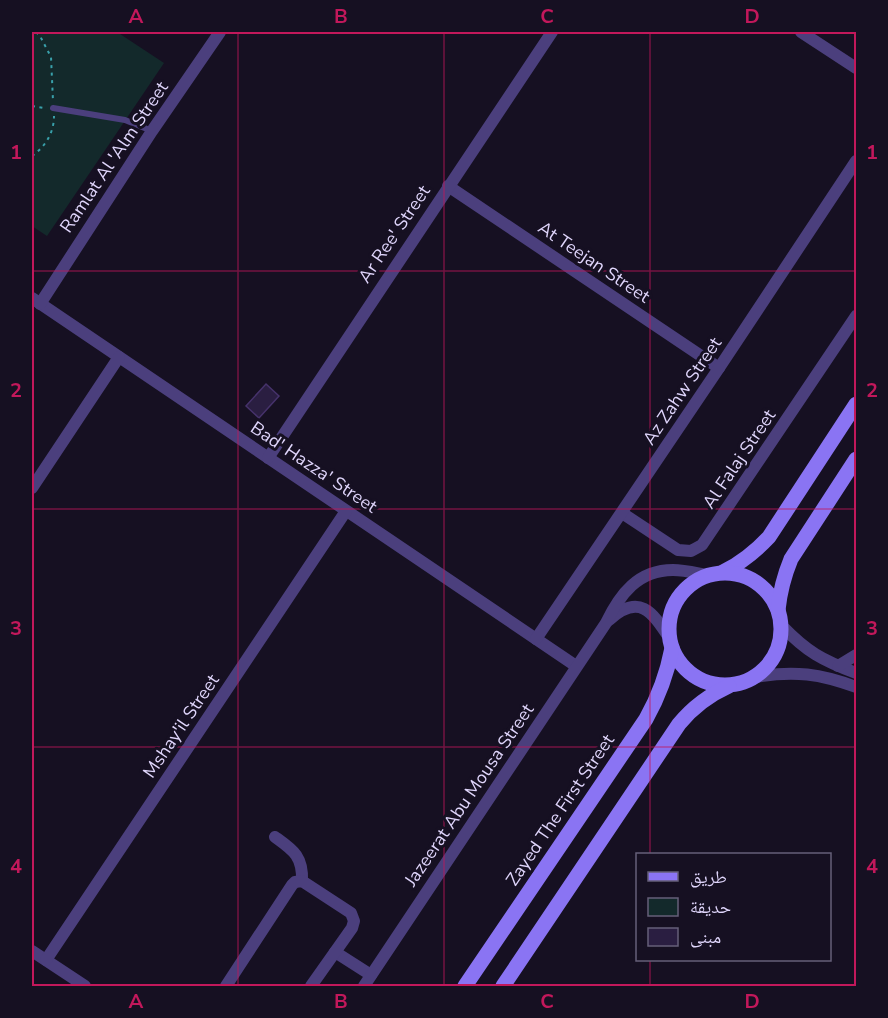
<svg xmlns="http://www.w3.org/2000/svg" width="888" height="1018" viewBox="0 0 888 1018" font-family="'Nunito Sans','Noto Naskh Arabic',sans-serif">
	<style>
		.green { fill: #13292b }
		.building { fill: #2a1e41; stroke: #46326b; stroke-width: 1.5 }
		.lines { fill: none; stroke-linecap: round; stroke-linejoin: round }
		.path { stroke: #39a0aa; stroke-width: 2; stroke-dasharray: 3 4.5; stroke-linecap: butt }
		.service { stroke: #4b3f7d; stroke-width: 6 }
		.minor { stroke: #4b3f7d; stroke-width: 12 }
		.secondary { stroke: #8a74f3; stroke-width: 15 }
		.grid { fill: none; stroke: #c2185b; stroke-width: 1.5; stroke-opacity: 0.55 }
		.labels { text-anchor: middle; stroke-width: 6; stroke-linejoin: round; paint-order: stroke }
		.street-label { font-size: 18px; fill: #dfd5fb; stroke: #161022 }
		.neatline { fill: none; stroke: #c2185b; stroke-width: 2 }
		.grid-label { font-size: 20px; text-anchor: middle; font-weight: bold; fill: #c2185b }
	</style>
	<rect width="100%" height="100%" fill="#161022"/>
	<path class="green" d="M32 32H117L164 63 47 236 32 226Z"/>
	<path class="building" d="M266 384 279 396 259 418 246 406Z"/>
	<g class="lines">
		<g class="path">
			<path d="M36 32 40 36 51 57 53 101"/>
			<path d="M32 106 44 108"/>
			<path d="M32 156C45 147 54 133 54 116"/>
		</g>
		<path class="service" d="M53 108 125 120 152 131"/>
		<g class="minor">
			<path d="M801 32 856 68"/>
			<path d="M448 186 719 368"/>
			<path d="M32 298 576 666"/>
			<path d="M40 304 152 131 220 32"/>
			<path d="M268 458 552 32"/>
			<path d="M32 488 119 357"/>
			<path d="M622 513 678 550 691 551 702 545 856 316"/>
			<path d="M609 620C639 593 652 611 670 639"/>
			<path d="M782 626C807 652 822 660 856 673"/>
			<path d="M536 639 719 368 856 161"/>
			<path d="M838 666 856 655"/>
			<path d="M756 677C794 670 821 674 856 687"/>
			<path d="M275 837C293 850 303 856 302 881"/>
			<path d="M32 951 85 986"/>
			<path d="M335 952 371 975"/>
			<path d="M46 960 346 511"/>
			<path d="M226 986 292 885 295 882 302 881 351 913 354 921 352 928 311 986"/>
			<path d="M364 986 606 623C620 594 638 570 673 570 684 570 696 573 707 575"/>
		</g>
		<g class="secondary">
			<path d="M723 572C741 563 755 552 769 537L856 404"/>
			<circle cx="725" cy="629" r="56"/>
			<path d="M778 610C780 591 784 576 791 559L856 459"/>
			<path d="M465 986 646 719C659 696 667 674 672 648"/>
			<path d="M503 986 679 724C693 707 709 695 729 686"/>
		</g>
	</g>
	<path class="grid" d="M238 32V986M444 32V986M650 32V854M32 271H856M32 509H856M32 747H856M650 960V986"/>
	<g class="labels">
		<g class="street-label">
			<text transform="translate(114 157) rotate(-56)" y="6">Ramlat Al 'Alm Street</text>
			<text transform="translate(394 234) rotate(-56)" y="6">Ar Ree' Street</text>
			<text transform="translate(594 262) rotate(34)" y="6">At Teejan Street</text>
			<text transform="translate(682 391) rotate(-56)" y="6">Az Zahw Street</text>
			<text transform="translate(739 459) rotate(-56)" y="6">Al Falaj Street</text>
			<text transform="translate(314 467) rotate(34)" y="6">Bad' Hazza' Street</text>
			<text transform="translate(181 726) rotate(-56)" y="6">Mshay'il Street</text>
			<text transform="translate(469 795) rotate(-56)" y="6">Jazeerat Abu Mousa Street</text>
			<text transform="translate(560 810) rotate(-56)" y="6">Zayed The First Street</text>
		</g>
	</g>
	<rect width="888" height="1018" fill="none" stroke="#161022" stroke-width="66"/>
	<rect x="636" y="853" width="195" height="108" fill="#161022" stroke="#665f79" stroke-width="1.5"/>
	<rect x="648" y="872" width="30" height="9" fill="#8a74f3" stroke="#665f79" stroke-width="1.5"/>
	<text x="690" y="883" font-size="18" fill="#dfd5fb">طريق</text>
	<rect x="648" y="898" width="30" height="18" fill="#13292b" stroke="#665f79" stroke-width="1.5"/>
	<text x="690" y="913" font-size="18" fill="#dfd5fb">حديقة</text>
	<rect x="648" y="928" width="30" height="18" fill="#2a1e41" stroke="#665f79" stroke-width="1.5"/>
	<text x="690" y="943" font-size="18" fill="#dfd5fb">مبنى</text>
	<rect x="33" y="33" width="822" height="952" class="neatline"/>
	<g class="grid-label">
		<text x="136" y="23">A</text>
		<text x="341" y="23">B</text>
		<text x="547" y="23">C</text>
		<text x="752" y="23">D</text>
		<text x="16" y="159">1</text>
		<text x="872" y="159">1</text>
		<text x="16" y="397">2</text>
		<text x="872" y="397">2</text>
		<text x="16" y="635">3</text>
		<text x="872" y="635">3</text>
		<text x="16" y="873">4</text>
		<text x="872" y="873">4</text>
		<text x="136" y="1008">A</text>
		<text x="341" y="1008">B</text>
		<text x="547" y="1008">C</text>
		<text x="752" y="1008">D</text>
	</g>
</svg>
